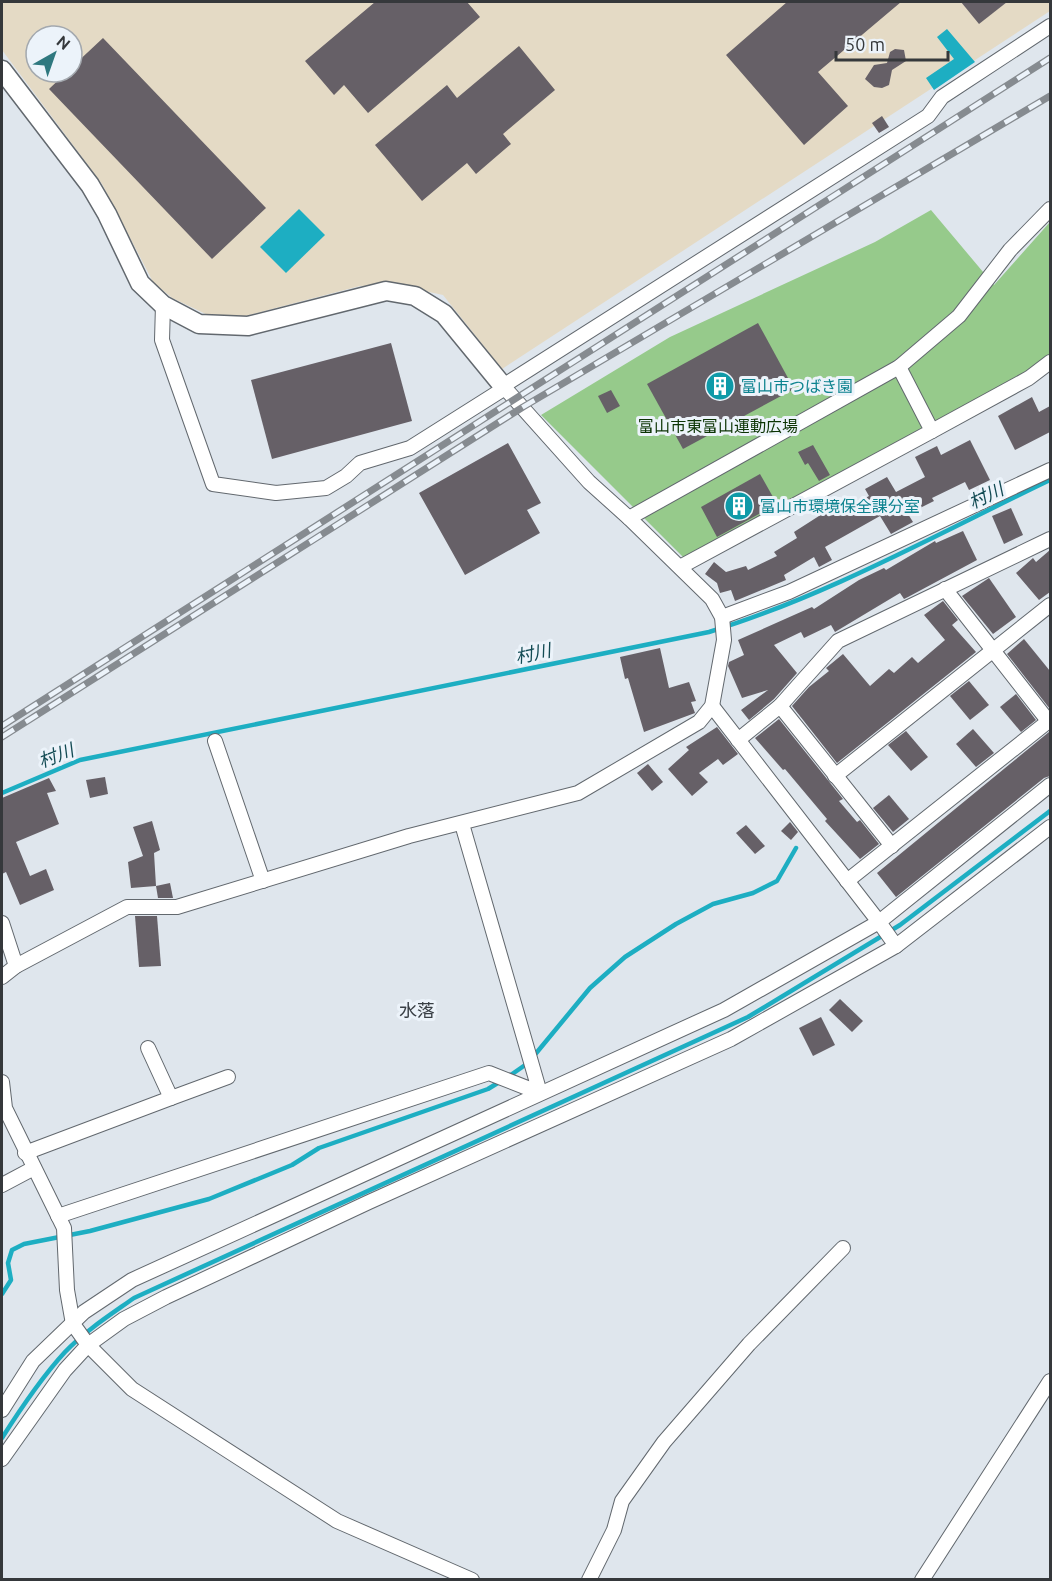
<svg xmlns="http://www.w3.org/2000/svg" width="1052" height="1581" viewBox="0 0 1052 1581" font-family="Ubuntu,'Noto Sans JP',sans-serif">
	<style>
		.industrial { fill: #e4dac5; fill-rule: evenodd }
		.green { fill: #96ca8b }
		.water { fill: #1daec2 }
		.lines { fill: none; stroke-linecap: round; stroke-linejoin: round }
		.stream { stroke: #1daec2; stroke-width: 4.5 }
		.building { fill: #666067 }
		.street-casing { stroke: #62686e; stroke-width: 16 }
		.secondary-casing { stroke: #62686e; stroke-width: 21 }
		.street { stroke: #fff; stroke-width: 14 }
		.secondary { stroke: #fff; stroke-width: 18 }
		.rail-casing { stroke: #868b90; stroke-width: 7 }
		.rail { stroke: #ecf3fa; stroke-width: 4.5; stroke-dasharray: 14; stroke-linecap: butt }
		.labels { text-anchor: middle; stroke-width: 6; stroke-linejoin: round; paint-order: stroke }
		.culture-label { font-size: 16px; fill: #0d838f; stroke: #ecf3fa; text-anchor: start }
		.park-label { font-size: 16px; fill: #0c3404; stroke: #ecf3fa }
		.water-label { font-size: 18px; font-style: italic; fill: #134b54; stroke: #ecf3fa }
		.neighbourhood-label { font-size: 18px; fill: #393f45; stroke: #ecf3fa }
	</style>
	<rect width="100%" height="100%" fill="#dfe6ed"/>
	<path class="industrial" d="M2 2H1050V11L502 369 443 295 397 285 360 286 245 316H210L172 298 153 282 102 184 2 50ZM36 36H72V72H36Z"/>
	<path class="green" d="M931 210 994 285 1050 222V358L1023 376 685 559 541 415 670 337 875 242Z"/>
	<g class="water">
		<path d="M947 29 975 62 934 90 926 78 954 59 937 37Z"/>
		<path d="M299 209 325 235 286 273 260 247Z"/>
	</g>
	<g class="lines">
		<g class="stream">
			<path d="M2 793 80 760 709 632C827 596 939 533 1050 480"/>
			<path d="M533 1057 590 988 625 957 676 924 713 904 753 893 777 881 796 848"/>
			<path d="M508 1077 528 1063"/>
			<path d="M2 1294 11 1280 8 1263 12 1250 24 1244 90 1231 209 1199 292 1165 319 1148 488 1089 501 1081"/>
			<path d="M2 1438C21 1408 41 1378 65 1352 85 1331 110 1315 134 1298L748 1017 900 925 1050 811"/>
		</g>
	</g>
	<g class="building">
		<path d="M375 2H467L480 17 368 113 344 85 334 95 305 61Z"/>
		<path d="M787 2H901L818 72 848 106 804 145 726 55Z"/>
		<path d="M961 2H1007L979 24Z"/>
		<path d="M103 38 266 208 212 259 49 89 67 72H72V67Z"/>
		<path d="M519 46 555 90 503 134 511 144 476 174 467 163 422 201 375 145 447 85 457 98Z"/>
		<path d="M895 49 904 50 906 61 892 70 889 85 882 88 874 87 865 79 874 65 887 63 890 52Z"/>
		<path d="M882 116 889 127 879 133 872 123Z"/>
		<path d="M758 323 794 389 683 449 647 384Z"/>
		<path d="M391 343 412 421 272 459 251 380Z"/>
		<path d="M611 390 620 406 607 413 598 396Z"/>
		<path d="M1032 397 1039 412 1050 406V432L1015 450 998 416Z"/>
		<path d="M970 440 990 480 969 490 965 482 932 498 934 501 908 514 913 522 891 534 880 516 825 547 832 560 819 567 814 557 784 575 786 580 735 601 731 590 720 593 717 583 705 574 714 562 726 572 746 566 748 570 777 556 774 552 797 538 794 532 833 507 837 514 869 496 865 489 887 477 896 492 925 477 915 457 937 446 941 455Z"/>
		<path d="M508 443 541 503 527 510 540 533 465 575 419 493Z"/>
		<path d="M813 445 830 475 819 481 808 463 805 465 798 452Z"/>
		<path d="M760 474 777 504 717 537 701 507Z"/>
		<path d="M1011 508 1023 535 1004 544 992 516Z"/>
		<path d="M963 531 977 560 908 597 904 599 900 593 835 632 831 625 804 638 801 632 774 645 797 673 774 699 749 720 741 710 768 690 742 698 728 666 729 662 744 655 738 640 812 607 814 609 859 580 884 568 886 570 935 541 936 543Z"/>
		<path d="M1050 550V592L1039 600 1016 573 1033 558 1036 562Z"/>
		<path d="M989 578 1016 617 993 634 962 596Z"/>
		<path d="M943 601 958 620 952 625 976 652 837 763 792 706 809 687 829 671 826 668 843 654 870 686 889 669 894 673 912 657 918 663 945 640 924 615Z"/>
		<path d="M1024 639 1050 671V709L1007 654Z"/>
		<path d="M660 648 669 688 689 682 696 701 691 702 695 713 644 732 628 678 625 679 620 657Z"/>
		<path d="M969 681 989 705 970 720 950 696Z"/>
		<path d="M1016 694 1036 720 1021 732 1000 707Z"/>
		<path d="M779 719 843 799 839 801 857 822 860 820 879 844 860 859 825 821 827 819 785 769 783 770 755 738Z"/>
		<path d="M717 727 738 754 723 765 718 759 699 773 708 782 692 796 668 769 689 750 686 747Z"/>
		<path d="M973 729 994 753 976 767 956 744Z"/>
		<path d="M906 731 928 757 911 771 888 745Z"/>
		<path d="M1049 732 1050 776 1044 778 896 897 877 873Z"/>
		<path d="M648 764 663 782 652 791 637 773Z"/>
		<path d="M105 777 108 794 90 798 86 780Z"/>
		<path d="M49 778 56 791 47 793 59 824 16 842 30 876 46 869 54 890 20 905 6 872 2 874V798Z"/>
		<path d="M889 795 909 819 893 832 873 808Z"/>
		<path d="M152 821 160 850 154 853 156 886 131 888 128 862 143 856 133 827Z"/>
		<path d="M790 822 798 832 791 840 781 831Z"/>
		<path d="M746 825 765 846 755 854 736 833Z"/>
		<path d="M170 883 173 898H158L156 886Z"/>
		<path d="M135 916H157L161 966 139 967Z"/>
		<path d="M840 999 863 1021 852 1032 829 1010Z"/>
		<path d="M821 1017 835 1045 813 1056 799 1028Z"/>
	</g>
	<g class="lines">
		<g class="street-casing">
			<g id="street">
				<path d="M163 305 162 340 213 484 276 493 326 488 346 476 360 463 410 448 505 388"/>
				<path d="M932 431 1029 378 1050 362"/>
				<path d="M629 518 899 367 959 316 1010 250 1050 209"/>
				<path d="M680 567 932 431 899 367"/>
				<path d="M945 589 1049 722"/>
				<path d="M722 617 789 592 1050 470"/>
				<path d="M780 706 892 846"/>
				<path d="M738 740 780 706 838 641 1050 539"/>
				<path d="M215 741 263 881"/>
				<path d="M835 776 1050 605"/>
				<path d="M1050 785 879 922 896 946 1050 827"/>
				<path d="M847 881 1050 720"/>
				<path d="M2 923 16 966"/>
				<path d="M2 977 16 966 127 907H177L409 836 578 793 699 722 712 706 724 640 722 617 712 599 629 518 589 482 503 386 928 116 942 97 1050 26"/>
				<path d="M2 1082 5 1108 64 1228 67 1290 73 1324 88 1345 132 1389 337 1521 472 1580"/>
				<path d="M171 1098 228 1077"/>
				<path d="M25 1153 171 1098 148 1048"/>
				<path d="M2 1185 34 1168"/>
				<path d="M58 1216 489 1073 540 1093 462 824"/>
				<path d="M2 1410 33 1361 84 1312 132 1280 724 1010 879 922 712 706"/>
				<path d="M2 1459 65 1370 88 1345 124 1319 166 1297 369 1202 731 1039 896 946"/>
				<path d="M589 1580 614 1530 622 1501 664 1442 749 1344 843 1248"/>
				<path d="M922 1580 1050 1381"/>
			</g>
		</g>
		<g class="secondary-casing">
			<path id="secondary" d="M2 70 90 185 107 214 140 283 163 305 199 324 248 326 386 291 415 296 444 314 503 386"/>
		</g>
		<use href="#street" class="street"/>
		<use href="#secondary" class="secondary"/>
		<g class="rail-casing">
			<g id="rail">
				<path d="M2 726 1050 58"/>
				<path d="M2 737 523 407 1050 96"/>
			</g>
		</g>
		<use href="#rail" class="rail"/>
	</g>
	<defs>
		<g id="building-disc" transform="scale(1.5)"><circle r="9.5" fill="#0f9aa8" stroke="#ecf3fa"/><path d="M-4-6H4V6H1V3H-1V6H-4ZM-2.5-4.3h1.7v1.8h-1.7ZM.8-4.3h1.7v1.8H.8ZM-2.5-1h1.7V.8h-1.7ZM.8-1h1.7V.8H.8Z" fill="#fff"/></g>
	</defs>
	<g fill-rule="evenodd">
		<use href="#building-disc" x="720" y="386"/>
		<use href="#building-disc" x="739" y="506"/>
	</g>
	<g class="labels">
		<g class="culture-label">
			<text x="741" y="392">富山市つばき園</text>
			<text x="760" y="512">富山市環境保全課分室</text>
		</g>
		<g class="park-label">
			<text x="718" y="432">富山市東富山運動広場</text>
		</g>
		<g class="water-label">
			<text transform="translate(986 496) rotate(-26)" y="6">村川</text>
			<text transform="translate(533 654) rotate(-12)" y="6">村川</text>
			<text transform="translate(56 756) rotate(-21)" y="6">村川</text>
		</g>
		<g class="neighbourhood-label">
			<text x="417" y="1017">水落</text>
		</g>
	</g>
	<rect width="1052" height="1581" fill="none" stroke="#35383b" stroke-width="6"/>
	<g transform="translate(54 54) rotate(40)"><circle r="28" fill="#ecf3fa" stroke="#a3a8ae" stroke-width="1.5"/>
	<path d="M0-4.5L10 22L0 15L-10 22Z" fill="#2f787f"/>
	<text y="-9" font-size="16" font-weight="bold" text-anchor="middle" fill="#35383b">N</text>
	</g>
	<path d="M836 51v9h112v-9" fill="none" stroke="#35383b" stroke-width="3"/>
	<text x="845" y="51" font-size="18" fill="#35383b" stroke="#ecf3fa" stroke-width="4.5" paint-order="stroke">50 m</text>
</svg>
